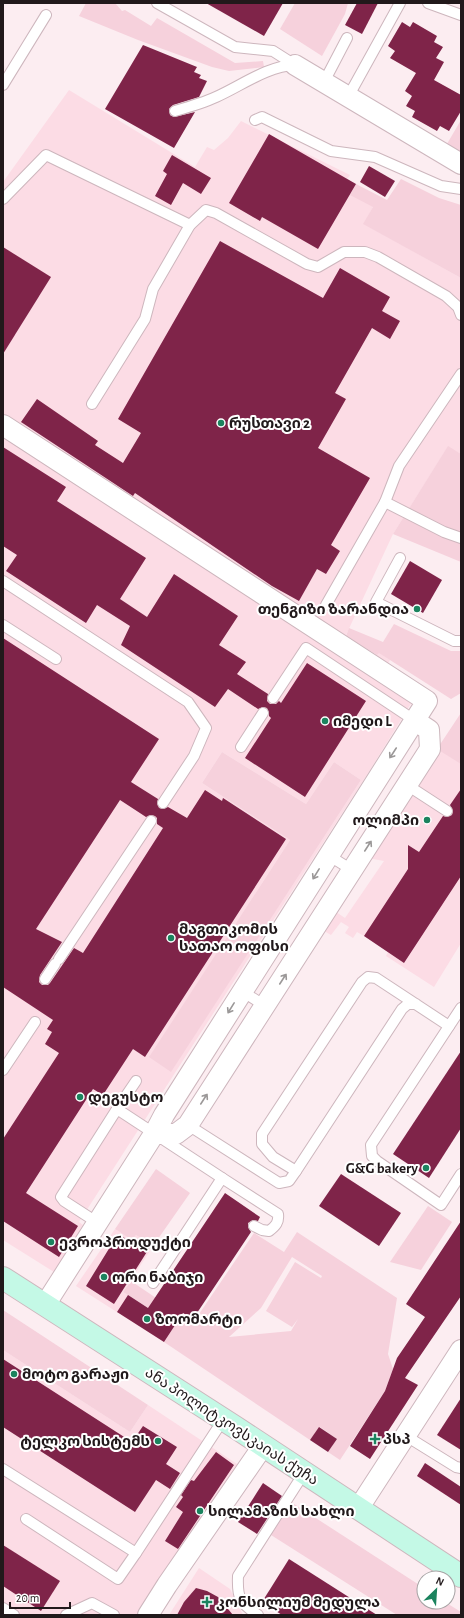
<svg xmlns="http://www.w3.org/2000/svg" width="464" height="1618" viewBox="0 0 464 1618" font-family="'Alegreya Sans','Noto Sans Georgian',sans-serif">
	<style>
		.built { fill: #fcdce5; fill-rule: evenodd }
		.green { fill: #f6d1dc; fill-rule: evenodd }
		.building { fill: #7f2449; fill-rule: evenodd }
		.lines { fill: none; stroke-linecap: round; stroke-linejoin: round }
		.lane-casing { stroke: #cdb6bd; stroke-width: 12 }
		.street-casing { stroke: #cdb6bd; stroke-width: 22 }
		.secondary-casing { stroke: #cdb6bd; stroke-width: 24 }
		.lane { stroke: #fff; stroke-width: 10 }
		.street { stroke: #fff; stroke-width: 20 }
		.secondary { stroke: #c4f9e6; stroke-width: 22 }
		.oneway { stroke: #9b9898 }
		.poi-dot { fill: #1b835e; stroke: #fff; stroke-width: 1.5 }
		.labels { text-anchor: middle; stroke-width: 4; stroke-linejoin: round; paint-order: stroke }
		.poi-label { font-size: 15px; font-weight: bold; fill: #21191b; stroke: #fff; text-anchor: start }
		.street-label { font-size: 15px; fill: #21191b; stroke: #fff }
	</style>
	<rect width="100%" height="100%" fill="#fcedf1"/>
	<g class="built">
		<path d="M69 90 195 167 207 147 214 150 228 138 241 121 350 175 347 179 356 184 373 207 364 224 461 278V454L448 447 393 534 346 635 377 655 379 652 390 660 383 672 412 702 370 770 79 1222 83 1225 54 1272 3 1240V182ZM222 752 306 804 334 762 361 780 171 1071 150 1056 290 840 202 783Z"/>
		<path d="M461 713V943L434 987 386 956 388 952 364 936 357 932 353 938 345 933 349 927 341 922 331 935 324 931 336 912 345 918 384 861 368 858Z"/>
		<path d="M115 1229 132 1240 136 1235 153 1246 123 1292 175 1325 164 1342 76 1286Z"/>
		<path d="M3 1350 130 1432 148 1405 240 1466 142 1615H3Z"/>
		<path d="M199 1568 230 1589 243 1615H169Z"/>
	</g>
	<g class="green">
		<path d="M86 3H115L122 11 125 10 151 26 157 18 235 63 263 61 264 67 229 71 212 67 138 40 79 16Z"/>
		<path d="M295 3H348L345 14 322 56 280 29Z"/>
		<path d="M461 120V159L444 149Z"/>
		<path d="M401 179 439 198 461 205V278L363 224 373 207 350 195 356 184 387 200Z"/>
		<path d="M448 446 461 454V562L393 534Z"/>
		<path d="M394 624 451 651H461V693L451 699 379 653 377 655 346 636 349 628 383 642Z"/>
		<path d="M461 713V764L437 749Z"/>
		<path d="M222 752 306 804 334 762 361 780 171 1072 149 1057 290 840 202 783Z"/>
		<path d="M156 1169 190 1193 153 1246 136 1235 132 1240 115 1229Z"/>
		<path d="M428 1206 452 1222 421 1270 390 1262Z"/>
		<path d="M297 1232 397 1298 388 1354 393 1369 385 1391 340 1460 328 1452 337 1439 320 1427 310 1440 164 1342 175 1325 123 1292 131 1281 193 1323 254 1233 284 1252ZM292 1257 322 1276 321 1278 295 1262 266 1311 292 1327 298 1319 291 1331 229 1337 261 1308Z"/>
		<path d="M3 1310 148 1405 130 1432 3 1350Z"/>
		<path d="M291 1502 424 1588V1602H445L461 1612V1615H397L271 1535Z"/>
	</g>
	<g class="building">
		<path d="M206 3H283L264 36Z"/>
		<path d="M357 3H378L362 34 345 25Z"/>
		<path d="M402 22 410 27 413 22 437 36 434 42 443 47 436 58 444 62 434 80 461 95V111L449 131 440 126 437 131 412 117 415 111 406 106 412 96 405 91 416 73 390 58 395 51 388 46Z"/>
		<path d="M143 45 197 67 194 72 201 75 199 78 207 81 199 97 173 105 169 109 170 115 174 117 195 112 174 148 105 109Z"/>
		<path d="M269 134 356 184 318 249 262 217 260 221 229 203Z"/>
		<path d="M172 155 211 178 201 194 183 183 171 205 155 196 167 174 163 171Z"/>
		<path d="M369 166 395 181 385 197 360 182Z"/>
		<path d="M220 241 323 298 340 268 390 297 382 311 400 321 390 339 372 328 335 393 346 399 318 448 370 478 331 545 340 551 326 574 317 569 299 601 272 586 135 493 133 496 21 422 37 399 98 441 95 445 123 463 141 433 118 419Z"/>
		<path d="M3 247 51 277 3 354Z"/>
		<path d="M3 447 66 487 57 501 146 558 120 599 147 617 174 574 238 616 219 645 246 662 237 674 268 694 267 701 270 704H276L279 701 281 703 307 663 366 701 305 797 245 758 271 718 269 716V713L267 708 263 707 258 709 228 689 215 707 121 645 130 626 97 605 86 623 6 571 17 555 3 546Z"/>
		<path d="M410 561 442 580 423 613 391 594Z"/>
		<path d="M3 638 159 739 131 782 158 799 157 803 159 808 163 809 168 807 187 818 205 790 222 801 223 798 286 839 145 1057 133 1049 103 1095 93 1089 26 1193 78 1226 59 1257 3 1221V1139L59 1053 45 1044 52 1032 47 1029 53 1020 3 987ZM120 800 146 817 151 815 155 816 157 818V824L163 828 83 953 74 948 50 983 48 985H42L39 982 40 975 62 942 36 929Z"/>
		<path d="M461 789V876L404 963 364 936 408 869V845L419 852 443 816 447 817 452 815 453 811 450 805Z"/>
		<path d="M461 1051V1128L429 1178 393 1154Z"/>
		<path d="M341 1174 401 1213 379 1246 319 1206Z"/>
		<path d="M225 1193 260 1217 258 1221 253 1220 248 1223V1227L251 1232 193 1319 183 1313 164 1342 117 1312 128 1295 148 1308Z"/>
		<path d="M461 1221V1296L405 1378 418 1385 370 1459 350 1446 385 1391 397 1358 425 1317 406 1304Z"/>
		<path d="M118 1234 133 1243 136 1238 150 1247 114 1304 86 1286Z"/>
		<path d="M3 1359 132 1442 143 1426 177 1447 166 1464 180 1473 170 1489 156 1480 135 1512 3 1427Z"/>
		<path d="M461 1398V1450L437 1435Z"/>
		<path d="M319 1427 337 1439 328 1452 310 1440Z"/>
		<path d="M216 1452 234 1465 178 1549 165 1541 183 1512 176 1507 183 1497 181 1495 191 1480 194 1481Z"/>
		<path d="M425 1463 461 1487V1505L417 1476Z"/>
		<path d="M263 1483 282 1496 257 1534 238 1522Z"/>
		<path d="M3 1545 60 1581 41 1611 3 1586Z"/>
		<path d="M289 1559 377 1615H282L262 1602Z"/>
		<path d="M196 1588 207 1591 218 1597 233 1615H177L184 1602Z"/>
	</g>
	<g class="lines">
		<g class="lane-casing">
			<g id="lane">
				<path d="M157 3 235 47 273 51 295 65"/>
				<path d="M428 3 461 15"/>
				<path d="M324 82 347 38"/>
				<path d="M3 85 46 15"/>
				<path d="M348 97 400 3"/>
				<path d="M175 111C189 107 203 103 216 97 241 86 267 66 295 65"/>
				<path d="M255 120 262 117 331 151 375 157 441 186 461 189"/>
				<path d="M3 199 46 155 190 225"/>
				<path d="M92 404 145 319 153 289 190 225 206 210 216 213 307 264 318 267 344 252H365L378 257 446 296 458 307 461 315"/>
				<path d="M385 502 444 532 461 538"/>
				<path d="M400 558 376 602 454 641H461"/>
				<path d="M3 581 188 702 206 728 194 756 163 803"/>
				<path d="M326 605 385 502 399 466 461 374"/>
				<path d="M3 625 56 659"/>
				<path d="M273 698 306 648 414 720"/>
				<path d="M241 747 263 713"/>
				<path d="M407 785 447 811"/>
				<path d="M328 855 352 870"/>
				<path d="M59 959 151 821"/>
				<path d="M45 979 55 964"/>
				<path d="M242 991 265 1006"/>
				<path d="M416 1004H408L402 1009 296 1171 273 1157 262 1144V1134L362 982 368 977 376 978 449 1026"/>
				<path d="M461 1008 371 1145 372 1156 377 1161 441 1205 461 1174"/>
				<path d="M3 1070 35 1022"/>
				<path d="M117 1109 136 1081"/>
				<path d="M188 1125 279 1183 289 1181 296 1171"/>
				<path d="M98 1223 64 1201 61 1197 117 1109 222 1178"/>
				<path d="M153 1283 222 1178 278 1214C279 1222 276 1226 269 1231L262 1230 254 1226"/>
				<path d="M406 1436 456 1467 461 1468"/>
				<path d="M3 1469 136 1553 223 1420"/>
				<path d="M26 1519 118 1579 136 1553"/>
				<path d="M3 1608 14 1615"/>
				<path d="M66 1615 92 1603 114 1615"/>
				<path d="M258 1615C240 1603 237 1599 238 1576L304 1473"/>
			</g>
		</g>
		<g class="street-casing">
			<g id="street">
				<path d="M295 65 461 164"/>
				<path d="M3 425 427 701 164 1115 154 1134 45 1305"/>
				<path d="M154 1134H176L188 1125 430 749 429 730 414 720"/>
				<path d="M358 1509 461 1350"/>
				<path d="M148 1615 167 1585 263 1446"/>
			</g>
		</g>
		<g class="secondary-casing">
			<path id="secondary" d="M3 1278 235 1427 461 1576"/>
		</g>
		<use href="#lane" class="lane"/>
		<use href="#street" class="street"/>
		<use href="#secondary" class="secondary"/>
	</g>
	<defs><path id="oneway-shaft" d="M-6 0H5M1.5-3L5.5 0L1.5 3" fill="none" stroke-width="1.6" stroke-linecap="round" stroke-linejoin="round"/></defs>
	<g class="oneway">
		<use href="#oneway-shaft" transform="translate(393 753) rotate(123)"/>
		<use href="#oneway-shaft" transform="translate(368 846) rotate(-57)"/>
		<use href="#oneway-shaft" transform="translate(316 874) rotate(122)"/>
		<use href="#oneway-shaft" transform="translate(283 979) rotate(-57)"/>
		<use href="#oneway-shaft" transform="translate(231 1008) rotate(122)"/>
		<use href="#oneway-shaft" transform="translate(204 1099) rotate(-57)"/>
	</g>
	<g class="poi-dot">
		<circle cx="221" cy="423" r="4"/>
		<circle cx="417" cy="609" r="4"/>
		<circle cx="325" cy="721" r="4"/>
		<circle cx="427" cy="820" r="4"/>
		<circle cx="171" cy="938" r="4"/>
		<circle cx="80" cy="1097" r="4"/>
		<circle cx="426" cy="1168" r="4"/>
		<circle cx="51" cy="1242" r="4"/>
		<circle cx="104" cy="1277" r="4"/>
		<circle cx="147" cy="1319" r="4"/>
		<circle cx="14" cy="1374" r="4"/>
		<path d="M373 1433h4v4h4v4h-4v4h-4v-4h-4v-4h4z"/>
		<circle cx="158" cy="1441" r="4"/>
		<circle cx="200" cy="1511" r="4"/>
		<path d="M205 1596h4v4h4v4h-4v4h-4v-4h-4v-4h4z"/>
	</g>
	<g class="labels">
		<g class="poi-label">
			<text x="229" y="428">რუსთავი 2</text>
			<text x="409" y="614" text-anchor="end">თენგიზი ზარანდია</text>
			<text x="333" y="726">იმედი L</text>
			<text x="419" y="825" text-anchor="end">ოლიმპი</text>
			<text x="179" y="934">მაგთიკომის<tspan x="179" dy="17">სათაო ოფისი</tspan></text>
			<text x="88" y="1102">დეგუსტო</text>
			<text x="418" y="1173" text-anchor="end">G&amp;G bakery</text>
			<text x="59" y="1247">ევროპროდუქტი</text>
			<text x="112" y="1282">ორი ნაბიჯი</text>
			<text x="155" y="1324">ზოომარტი</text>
			<text x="22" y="1379">მოტო გარაჟი</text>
			<text x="383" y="1444">პსპ</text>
			<text x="150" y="1446" text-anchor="end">ტელკო სისტემს</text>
			<text x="208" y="1516">სილამაზის სახლი</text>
			<text x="216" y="1607">კონსილიუმ მედულა</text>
		</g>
		<g class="street-label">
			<text transform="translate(232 1426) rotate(33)" y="5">ანა პოლიტკოვსკაიას ქუჩა</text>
		</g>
	</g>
	<rect width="464" height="1618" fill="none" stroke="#21191b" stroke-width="8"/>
	<g transform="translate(436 1590) rotate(25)"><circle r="19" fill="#ffffff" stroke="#a6a3a4"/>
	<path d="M0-3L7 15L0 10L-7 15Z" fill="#1b835e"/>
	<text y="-6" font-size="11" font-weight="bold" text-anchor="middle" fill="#21191b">N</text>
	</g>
	<path d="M10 1602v6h60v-6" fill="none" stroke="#21191b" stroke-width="2"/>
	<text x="16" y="1602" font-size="12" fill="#21191b" stroke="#ffffff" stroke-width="3" paint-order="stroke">20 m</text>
</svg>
